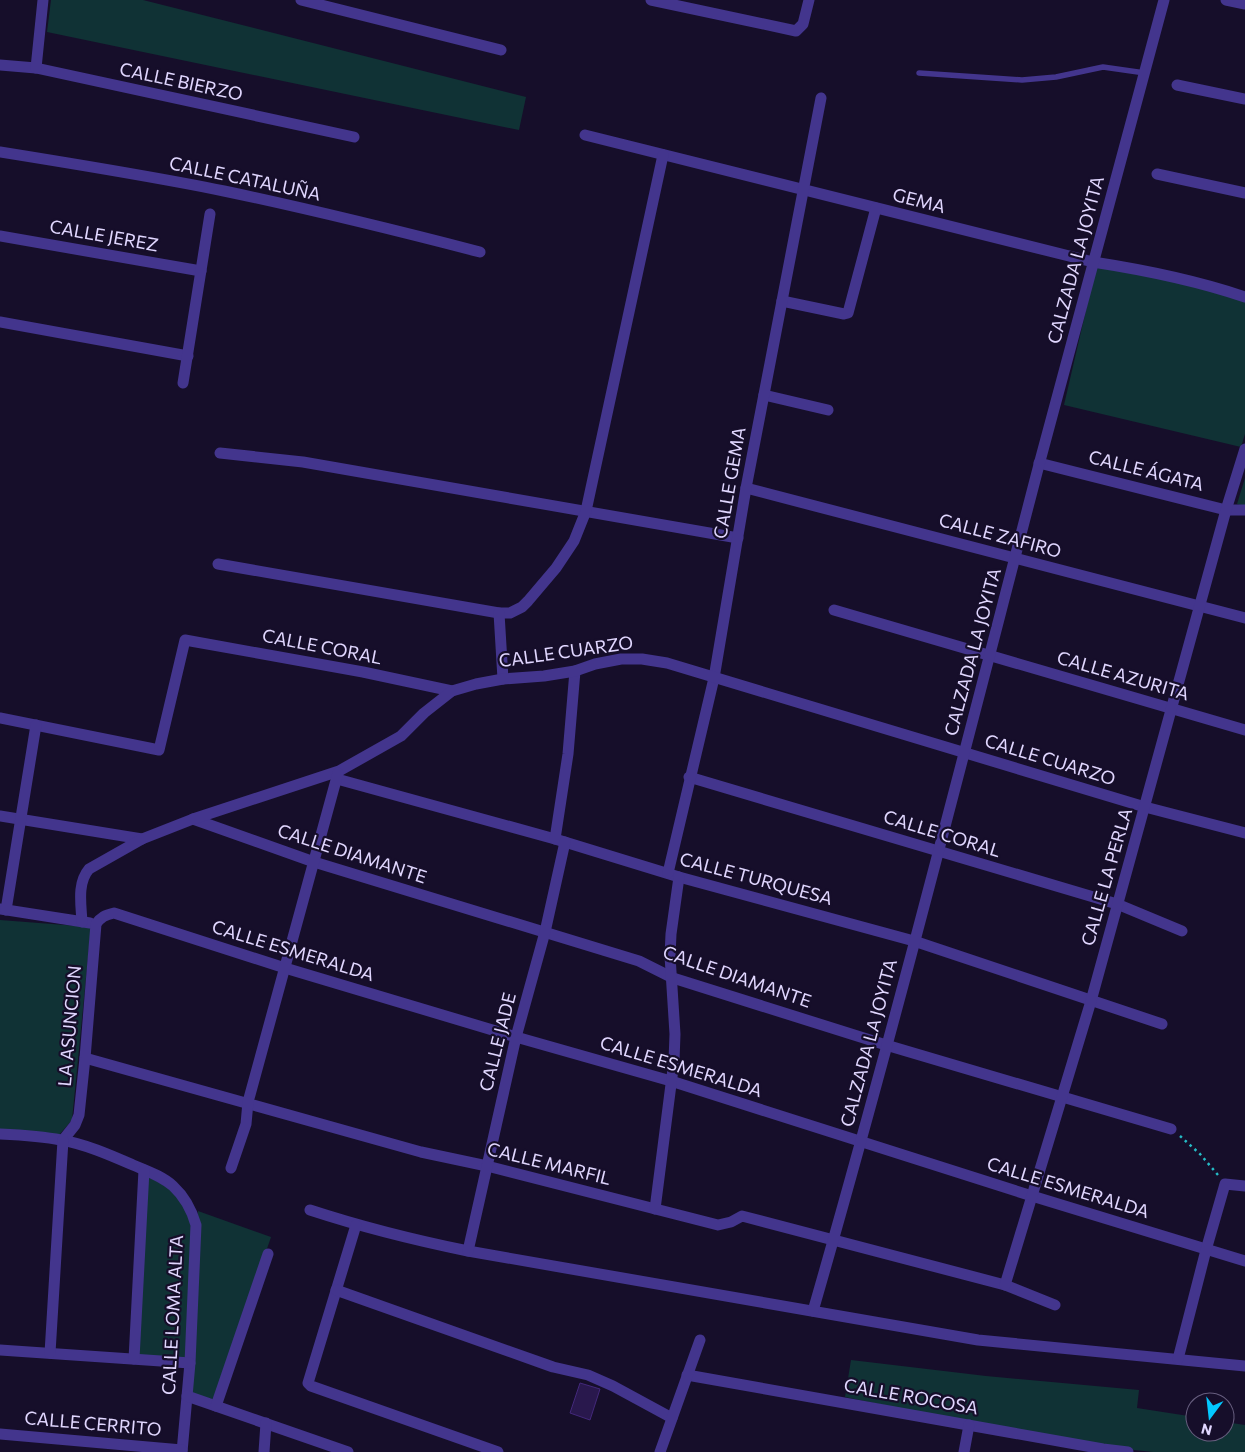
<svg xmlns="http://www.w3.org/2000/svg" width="1245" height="1452" viewBox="0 0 1245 1452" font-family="Commissioner,sans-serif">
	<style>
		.green { fill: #103235 }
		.building { fill: #29184d; stroke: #43287b }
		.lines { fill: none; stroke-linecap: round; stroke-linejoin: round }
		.path { stroke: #25bcc6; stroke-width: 2.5; stroke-dasharray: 2.5 4; stroke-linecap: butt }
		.service { stroke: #43358d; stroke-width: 5.5 }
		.minor { stroke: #43358d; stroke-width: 11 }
		.labels { text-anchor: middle; stroke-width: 4.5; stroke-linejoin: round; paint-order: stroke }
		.street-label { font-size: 18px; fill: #e1d7ff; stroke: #160e2a }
	</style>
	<rect width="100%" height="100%" fill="#160e2a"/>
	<g class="green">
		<path d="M51 0H143L526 97 519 130 47 32Z"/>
		<path d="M1096 267 1192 284 1245 302V434L1241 447 1064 405Z"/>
		<path d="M1245 478V506L1237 504Z"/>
		<path d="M0 920 91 927 72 1120 59 1135 0 1132Z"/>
		<path d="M147 1176 167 1187 184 1203 192 1226 187 1361 139 1356Z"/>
		<path d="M198 1211 271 1237 215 1400 190 1393Z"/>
		<path d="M851 1360 986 1376 1139 1390 1137 1408 1195 1417V1432H1225V1422L1245 1425V1452H1153L1105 1447 971 1423 845 1397Z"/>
	</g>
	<path class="building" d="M580 1383 600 1389 590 1420 570 1413Z"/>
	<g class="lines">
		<path class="path" d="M1180 1136 1200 1154 1218 1175"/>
		<path class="service" d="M919 73 1022 80 1056 77 1103 67 1145 73"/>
		<g class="minor">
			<path d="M301 0 501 50"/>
			<path d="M651 0 796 31 803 24 809 0"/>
			<path d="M1226 0 1245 4"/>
			<path d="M0 65 36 68 354 137"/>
			<path d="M36 68 43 0"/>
			<path d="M1177 85 1245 99"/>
			<path d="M585 135 1093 262C1145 270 1195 280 1245 297"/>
			<path d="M0 152C75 164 150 176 224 191 310 209 395 230 480 252"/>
			<path d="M1157 174 1245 193"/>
			<path d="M0 236 201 271"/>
			<path d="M782 301 844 314 848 313 876 208"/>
			<path d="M0 322 188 356"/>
			<path d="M183 383 210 214"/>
			<path d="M764 395 828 410"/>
			<path d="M220 453 303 462 738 538"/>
			<path d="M1039 463 1226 510H1245"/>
			<path d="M746 488 1245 618"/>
			<path d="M218 564 499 613H510L522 607 528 601 556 568 574 541 586 511 663 155"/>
			<path d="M834 610 1245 730"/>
			<path d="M499 613 503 679"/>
			<path d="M0 718 159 750 185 640 363 672 452 691"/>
			<path d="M689 777 1117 904 1182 931"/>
			<path d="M337 779 555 839 679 877 914 941 1162 1024"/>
			<path d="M0 816 142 839"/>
			<path d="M193 819 314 862 639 961 673 978 886 1045 1171 1129"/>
			<path d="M555 839 568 754 575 671"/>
			<path d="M668 873 714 678 746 488 821 98"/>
			<path d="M0 909 90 923"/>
			<path d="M6 910 36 725"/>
			<path d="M82 922C81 904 77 883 89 869L142 839 193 819 339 771 401 736 424 713 452 691 476 684 503 679 544 676 575 671 595 664 621 659H642L667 663 1145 807 1245 833"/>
			<path d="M85 1058 421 1152 487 1166 718 1225 731 1222 742 1216 1005 1285 1055 1305"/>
			<path d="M0 1134C21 1135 41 1136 61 1140 85 1144 110 1155 133 1165 147 1171 162 1176 173 1186 185 1197 192 1211 196 1225L190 1363 182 1452"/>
			<path d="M63 1140 75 1125 79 1115 85 1058 96 924C101 917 105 915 114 913L285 968 516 1037 671 1081 1032 1196 1245 1261"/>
			<path d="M231 1168 246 1124 248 1102 338 773"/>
			<path d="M655 1209 674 1061 675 1034 670 956 671 934 679 877"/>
			<path d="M310 1210C362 1227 414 1240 468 1251L978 1340 1245 1366"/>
			<path d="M356 1225 308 1383 311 1386 498 1452"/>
			<path d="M468 1251 516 1037 545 932 565 842"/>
			<path d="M1005 1285 1091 1001 1226 510 1245 449"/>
			<path d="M336 1290 553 1367 588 1375 613 1386 672 1418"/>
			<path d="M813 1311C894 1030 966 745 1040 461 1080 307 1124 154 1164 0"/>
			<path d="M0 1350 190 1363"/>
			<path d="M50 1353 63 1140"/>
			<path d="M134 1359 144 1170"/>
			<path d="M1178 1359 1206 1250 1225 1184 1245 1186"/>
			<path d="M687 1375 1103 1449 1128 1452"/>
			<path d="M187 1396 348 1452"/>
			<path d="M216 1406 268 1254"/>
			<path d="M0 1434 182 1450"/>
			<path d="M264 1452 266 1423"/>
			<path d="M660 1452 700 1340"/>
			<path d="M964 1452 969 1425"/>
		</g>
	</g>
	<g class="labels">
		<g class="street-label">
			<text transform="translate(181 82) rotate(12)" y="6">CALLE BIERZO</text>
			<text transform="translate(245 179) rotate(12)" y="6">CALLE CATALUÑA</text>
			<text transform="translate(919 201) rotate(14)" y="6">GEMA</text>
			<text transform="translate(104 236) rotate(10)" y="6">CALLE JEREZ</text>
			<text transform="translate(1076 260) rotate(-75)" y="6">CALZADA LA JOYITA</text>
			<text transform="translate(1146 471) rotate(14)" y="6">CALLE ÁGATA</text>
			<text transform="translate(730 483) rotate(-80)" y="6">CALLE GEMA</text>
			<text transform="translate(1000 536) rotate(15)" y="6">CALLE ZAFIRO</text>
			<text transform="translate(322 647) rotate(11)" y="6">CALLE CORAL</text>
			<text transform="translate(566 652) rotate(-8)" y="6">CALLE CUARZO</text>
			<text transform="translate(973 652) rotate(-75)" y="6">CALZADA LA JOYITA</text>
			<text transform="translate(1123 676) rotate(16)" y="6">CALLE AZURITA</text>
			<text transform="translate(1050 760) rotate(17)" y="6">CALLE CUARZO</text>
			<text transform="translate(942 834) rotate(17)" y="6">CALLE CORAL</text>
			<text transform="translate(352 854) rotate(18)" y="6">CALLE DIAMANTE</text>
			<text transform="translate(1107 877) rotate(-74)" y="6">CALLE LA PERLA</text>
			<text transform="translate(756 879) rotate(15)" y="6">CALLE TURQUESA</text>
			<text transform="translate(293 951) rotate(17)" y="6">CALLE ESMERALDA</text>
			<text transform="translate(737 977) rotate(19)" y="6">CALLE DIAMANTE</text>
			<text transform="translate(70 1026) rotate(-85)" y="6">LA ASUNCION</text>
			<text transform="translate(498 1042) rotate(-76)" y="6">CALLE JADE</text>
			<text transform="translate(869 1043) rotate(-75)" y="6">CALZADA LA JOYITA</text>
			<text transform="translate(681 1067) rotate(17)" y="6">CALLE ESMERALDA</text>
			<text transform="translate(549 1164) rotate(14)" y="6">CALLE MARFIL</text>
			<text transform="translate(1068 1188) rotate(17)" y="6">CALLE ESMERALDA</text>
			<text transform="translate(173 1315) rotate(-87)" y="6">CALLE LOMA ALTA</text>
			<text transform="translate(911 1397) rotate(10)" y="6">CALLE ROCOSA</text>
			<text transform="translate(93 1424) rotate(5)" y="6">CALLE CERRITO</text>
		</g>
	</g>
	<g transform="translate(1210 1417) rotate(195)"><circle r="24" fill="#160e2a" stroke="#675e7f"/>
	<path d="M0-4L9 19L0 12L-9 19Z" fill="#03c8ff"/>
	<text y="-8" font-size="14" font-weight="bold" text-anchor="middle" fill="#e1d7ff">N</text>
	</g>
</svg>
